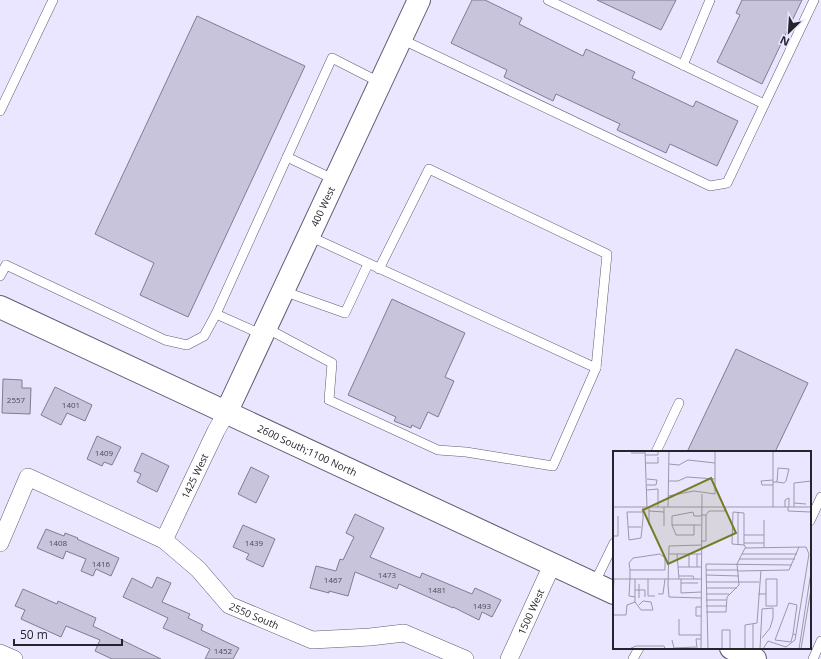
<svg xmlns="http://www.w3.org/2000/svg" width="821" height="659" viewBox="0 0 821 659" font-family="'Open Sans',sans-serif">
	<style>
		.building { fill: #c8c4dc; stroke: #807c92 }
		.lines { fill: none; stroke-linecap: round; stroke-linejoin: round }
		.lane-casing { stroke: #615d72; stroke-width: 10 }
		.street-casing { stroke: #615d72; stroke-width: 18 }
		.secondary-casing { stroke: #615d72; stroke-width: 24 }
		.lane { stroke: #fff; stroke-width: 9 }
		.street { stroke: #fff; stroke-width: 17 }
		.secondary { stroke: #fff; stroke-width: 22 }
		.labels { text-anchor: middle; stroke-width: 3; stroke-linejoin: round; paint-order: stroke }
		.number-label { font-size: 8px; fill: #4e4b58 }
		.street-label { font-size: 10px; fill: #25232c; stroke: #eae6ff }
		.inset-road { fill: none; stroke: #9b98ab; stroke-width: 1 }
		.view { fill: #767c26; fill-opacity: 0.15; stroke: #767c26; stroke-width: 2 }
		.inset-edge { fill: none; stroke: #25232c; stroke-width: 2 }
	</style>
	<rect width="100%" height="100%" fill="#eae6ff"/>
	<g class="building">
		<path d="M472 0H485L522 18 519 24 583 56 586 49 635 72 632 78 693 107 696 101 738 121 717 166 670 144 666 153 617 130 620 124 556 94 553 101 504 77 507 70 451 43Z"/>
		<path d="M597 0H676L661 30Z"/>
		<path d="M742 0H802L762 84 717 62 740 15 736 13Z"/>
		<path d="M197 16 305 66 188 317 140 295 154 263 95 234Z"/>
		<path d="M392 299 465 333 445 377 454 381 438 417 428 412 420 429 412 425 411 428 394 421 396 417 348 395Z"/>
		<path d="M736 349 808 383 775 452H687Z"/>
		<path d="M3 379 22 380V388H31L30 414 2 413Z"/>
		<path d="M55 387 92 405 85 421 67 413 61 425 41 415Z"/>
		<path d="M97 436 121 447 112 465 104 462 102 466 87 459Z"/>
		<path d="M142 453 169 466 157 492 137 482 141 474 134 471Z"/>
		<path d="M251 467 269 476 256 503 238 494Z"/>
		<path d="M355 514 384 528 370 557 420 578 422 573 472 594 475 588 501 600 492 617 482 612 479 620 453 607V608L399 584 397 589 355 572 348 596 329 591V593L310 588 316 566 336 571 340 559 343 560 354 537 346 533Z"/>
		<path d="M243 525 275 539 263 567 246 559 249 554 233 547Z"/>
		<path d="M46 529 64 536 65 533 78 538 77 539 119 558 111 576 96 569 93 576 81 571 86 559 66 551 63 559 37 548Z"/>
		<path d="M157 577 171 583 162 602 190 614 188 618 203 625 201 630 239 648 233 659H205L210 649 163 628 168 618 123 597 132 578 152 588Z"/>
		<path d="M23 589 57 604 58 601 96 618 93 626 161 659H112L95 651 100 640 66 626 61 637 21 619 25 610 15 606Z"/>
	</g>
	<g class="lines">
		<g class="lane-casing">
			<g id="lane">
				<path d="M548 0 764 104"/>
				<path d="M401 39 710 186 727 183 814 0"/>
				<path d="M683 65 710 0"/>
				<path d="M0 111 53 0"/>
				<path d="M287 157 335 180"/>
				<path d="M309 236 596 368 607 254 429 169 379 269"/>
				<path d="M0 276 6 265 165 340 187 345 204 336 216 314 263 335"/>
				<path d="M283 291 345 313 368 264"/>
				<path d="M216 314 332 58 381 83"/>
				<path d="M266 328 332 363 329 400 438 450 466 452 553 466 596 368"/>
				<path d="M656 452 679 403"/>
				<path d="M810 521 821 497"/>
				<path d="M594 584 614 543"/>
				<path d="M633 659 639 648"/>
				<path d="M813 659 821 641"/>
			</g>
		</g>
		<g class="street-casing">
			<g id="street">
				<path id="s1" d="M164 540 216 431 226 413"/>
				<path id="s2" d="M0 543 28 477 164 540 198 569 229 605 312 640 370 637 404 633 465 659"/>
				<path d="M0 653 14 659"/>
				<path id="s3" d="M509 659 552 565"/>
			</g>
		</g>
		<g class="secondary-casing">
			<g id="secondary">
				<path id="s4" d="M0 307 614 593"/>
				<path id="s5" d="M226 413 419 0"/>
				<path d="M731 648 755 659"/>
			</g>
		</g>
		<use href="#lane" class="lane"/>
		<use href="#street" class="street"/>
		<use href="#secondary" class="secondary"/>
	</g>
	<g class="labels">
		<g class="number-label">
			<text x="16" y="403">2557</text>
			<text x="71" y="408">1401</text>
			<text x="104" y="456">1409</text>
			<text x="58" y="546">1408</text>
			<text x="254" y="546">1439</text>
			<text x="101" y="567">1416</text>
			<text x="387" y="578">1473</text>
			<text x="333" y="583">1467</text>
			<text x="437" y="593">1481</text>
			<text x="482" y="609">1493</text>
			<text x="223" y="654">1452</text>
		</g>
		<g class="street-label">
			<text dy="4" stroke="none"><textPath href="#s5" startOffset="228">400 West</textPath></text>
			<text dy="4" stroke="none"><textPath href="#s4" startOffset="339">2600 South;1100 North</textPath></text>
			<text dy="4" stroke="none"><textPath href="#s1" startOffset="71">1425 West</textPath></text>
			<text dy="4" stroke="none"><textPath href="#s3" startOffset="52">1500 West</textPath></text>
			<text dy="4" stroke="none"><textPath href="#s2" startOffset="341">2550 South</textPath></text>
		</g>
	</g>
	<g transform="translate(613 451)">
		<rect width="198" height="198" fill="#eae6ff"/>
		<path class="inset-road" d="M32 0 34 56M160 0V56M18 2H32M32 4H45V0M32 12H45V6M56 13 66 14 75 9 102 12M56 30H65L74 26 102 28M160 31H164L171 32 173 30 176 18 165 17 164 31M34 34H43L44 29 34 28M160 34H149L148 30 160 29M34 39 45 38V56M55 45 81 40 102 43V0M181 52 193 53M0 56H198M36 56V74M55 56 56 0M172 56V49L176 47V56M175 56V60L198 61M181 56V32L198 30M36 60 51 61V56M30 61H14L16 89 28 87 30 68V56M51 61V75M88 64H93L96 60H112V56M59 74V65L80 61 81 65H88M81 74V84H63L59 74H88M15 76H28M131 84H151M0 85H5V65M88 90H93V64M131 92H151V96M151 92V69M125 94V61M131 94V62L120 61 119 93 131 94 133 97M56 103H88M64 103 66 128M84 103V116M129 103H184M126 108H182M65 116H88M76 116V103M93 119H125M125 120 176 119 186 96M93 124 126 125M66 125H80L81 128M0 128H88M17 128V119H52V107L47 103 20 107 16 112 17 119M17 128 16 145 22 146M22 128V151M35 128V145H42M68 128V142L88 141M93 131H146M68 132H85M26 133V147M93 137H124M22 139H32V146M45 143H50L52 128M93 143H116M145 143H153V128H164V155H153V143M0 146 1 128M88 147 56 146 55 134 56 95 88 94M93 149H113M93 155H113M93 161H113L114 146 126 134 124 113 132 97 193 96 196 103 182 189 173 196 155 190 150 198M0 164H13L14 154 22 151 28 159H40L38 151 30 150 26 154M88 165H83V156H88M66 168V184H88M180 183 184 154 176 152 162 189 178 191 180 183 183 184M59 189 61 197 83 196M84 197 83 188H88M16 198 23 195H51L52 198M88 198 89 43M95 198 93 113 179 114M109 198V179H117V198M132 198V174L144 172 148 119M140 198V173M147 198 149 158 160 157V167L157 177 149 187M186 198 198 121M188 198 198 138"/>
		<path class="view" d="M98 27 123 82 55 113 30 59Z"/>
		<rect width="198" height="198" class="inset-edge"/>
	</g>
	<g transform="translate(789 32) rotate(205)" stroke="#eae6ff" stroke-width="3" paint-order="stroke">
	<path d="M0-3L7 15L0 10L-7 15Z" fill="#25232c"/>
	<text y="-6" font-size="11" font-weight="bold" text-anchor="middle" fill="#25232c">N</text>
	</g>
	<path d="M14 639v6h108v-6" fill="none" stroke="#25232c" stroke-width="2"/>
	<text x="20" y="639" font-size="12" fill="#25232c" stroke="#eae6ff" stroke-width="3" paint-order="stroke">50 m</text>
</svg>
